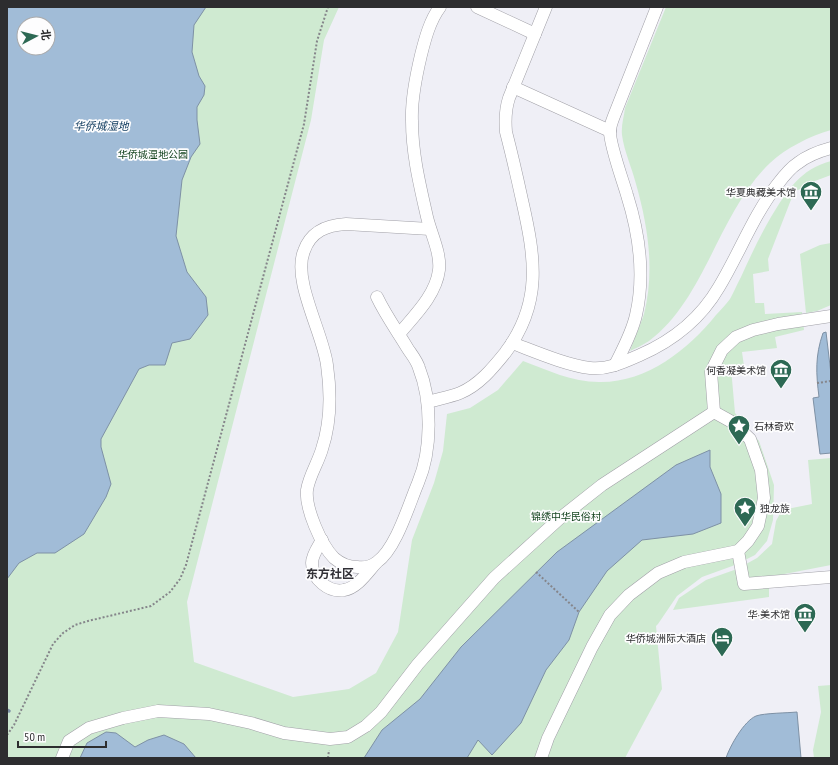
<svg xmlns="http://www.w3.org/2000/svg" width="838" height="765" viewBox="0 0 838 765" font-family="'PT Sans Narrow','Noto Sans SC',sans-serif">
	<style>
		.green { fill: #cfead1; fill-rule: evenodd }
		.water { fill: #a1bcd7; stroke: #7e91a5; fill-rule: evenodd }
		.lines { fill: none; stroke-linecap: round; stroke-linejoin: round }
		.stream { stroke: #7e91a5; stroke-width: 3.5 }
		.minor-casing { stroke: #a1a0a7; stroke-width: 13 }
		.path { stroke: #85858a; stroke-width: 2; stroke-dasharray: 2 2; stroke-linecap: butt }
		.minor { stroke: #fff; stroke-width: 12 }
		.labels { text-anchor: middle; stroke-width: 3.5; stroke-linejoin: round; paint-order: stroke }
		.park-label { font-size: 10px; fill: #164521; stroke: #fdfdfe }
		.poi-label { font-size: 10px; fill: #2d2d2f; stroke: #fdfdfe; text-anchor: end }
		.water-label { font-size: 11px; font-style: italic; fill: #0c385c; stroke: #fdfdfe }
		.quarter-label { font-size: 12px; font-weight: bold; fill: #313036; stroke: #fdfdfe }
	</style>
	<rect width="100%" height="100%" fill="#efeff6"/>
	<g class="green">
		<path d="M7 7H339L324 40 311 120 187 602 194 662 293 697 349 689 376 673 398 632 412 540 434 483 443 451 447 414 470 408 498 390 523 361C547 370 572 382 599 382 646 383 688 350 716 315 721 310 726 304 730 299 734 292 737 284 741 277 750 257 760 236 771 217 787 191 800 169 831 161V175L815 181 794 192 768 259 769 271 753 274 755 303H764L765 314 802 312 804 330 775 337 777 348 742 352 744 366 731 368 735 413 759 441 774 485 773 520 767 541 755 555 735 565 702 577 677 596 658 624 656 626 662 689 625 758H7ZM24 24H48V48H24Z"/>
		<path d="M666 7H831V130C810 136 786 148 770 163 718 213 706 298 649 341 643 345 636 348 630 351 634 339 640 326 644 314 655 271 648 226 636 184 632 168 624 151 622 135 621 125 624 117 625 108Z"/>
		<path d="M831 243V305L817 311 806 313 800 254 820 245Z"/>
		<path d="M831 458V565L769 577V597L673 610 679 598 706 580 737 569 757 558 772 544 776 521 782 510 812 504 808 460Z"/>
		<path d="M831 685V758H814L813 750 821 712 818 686Z"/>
	</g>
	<g class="water">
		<path d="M7 7H206L194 25 192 52 199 76 205 86 204 95 197 107V120L200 144 191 157 182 180 176 236 187 272 206 297 208 315 190 339 172 343 165 365H149L139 369 101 439V447L111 484 106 497 84 534 55 553H37L19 563 7 579ZM24 24H48V48H24Z"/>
		<path d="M826 332 831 374V453L820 454 813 398 819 397C816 373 815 356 823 333Z"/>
		<path d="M710 450V467L721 494V523L693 534 642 540 607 571 579 612 569 640 546 670 521 723 492 755 478 740 467 758H364L382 730 420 699 461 647 557 552 676 465Z"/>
		<path d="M797 712 801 758H726C730 746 744 721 756 716 764 713 788 713 797 712Z"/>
		<path d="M106 732 116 733 135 747 148 740 164 735 184 744 196 758H80L87 743Z"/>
	</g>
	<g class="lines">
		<path class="stream" d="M7 710 9 711"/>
		<g class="minor-casing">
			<g id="minor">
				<path d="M477 7 535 34"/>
				<path d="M513 87 610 131"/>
				<path d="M377 297C386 316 398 332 408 349 412 355 417 361 419 368 432 401 432 450 418 483 409 504 396 549 377 562 372 566 364 568 357 567 349 567 341 564 334 558 321 545 305 508 307 490 309 476 318 463 322 449 331 422 331 393 327 365 323 333 292 280 304 251 311 231 327 225 346 224L430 229"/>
				<path d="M399 334C414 316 436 295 439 270 441 253 431 234 427 217 420 186 412 154 412 121 411 99 416 76 421 55 425 39 430 20 440 7"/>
				<path d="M512 343C536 352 566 365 590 368 608 370 624 362 640 355 672 341 701 318 719 287 739 254 753 216 777 185 783 177 790 168 798 163 807 156 820 151 831 148"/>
				<path d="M615 365C623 349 632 333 636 315 645 276 639 233 627 195 623 181 609 143 610 131 610 126 612 121 614 116L657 7"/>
				<path d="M428 402C438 399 450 397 460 393 479 385 492 369 505 353 543 303 535 257 522 200 517 177 512 155 506 132 505 120 505 110 509 98L546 7"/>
				<path d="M714 412 711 372 722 350 736 337 753 330 778 324 831 316"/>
				<path d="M322 540C318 547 312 555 312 563 312 579 329 593 344 590 357 588 367 573 375 564"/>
				<path d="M738 551 744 584 831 577"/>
				<path d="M62 758 69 741 89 728 123 718 158 711 209 714 251 723 284 733 330 739 348 737 366 726 381 712 418 664 494 578 559 519 602 485 714 412 732 422 750 439 761 470 764 498 758 526 748 541 738 551 684 562 658 573 629 595 610 615 592 647 548 738 541 758"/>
			</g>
		</g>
		<g class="path">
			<path d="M817 383 831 381"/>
			<path d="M536 572 579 612"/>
			<path d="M7 735 14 725 53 644 63 633 75 625 88 621 151 606 170 592 180 579 186 565 304 124 317 41 328 7"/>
			<path d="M328 758 329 750"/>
		</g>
		<use href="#minor" class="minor"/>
	</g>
	<defs>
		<g id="museum-pin" transform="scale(1.15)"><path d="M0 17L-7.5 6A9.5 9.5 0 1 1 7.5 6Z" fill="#2d6954" stroke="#fdfdfe"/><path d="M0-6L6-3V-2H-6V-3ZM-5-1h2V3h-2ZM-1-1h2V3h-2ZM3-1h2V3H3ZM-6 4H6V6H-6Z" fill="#fff"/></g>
		<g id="sight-pin" transform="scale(1.15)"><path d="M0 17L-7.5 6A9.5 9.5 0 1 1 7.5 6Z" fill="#2d6954" stroke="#fdfdfe"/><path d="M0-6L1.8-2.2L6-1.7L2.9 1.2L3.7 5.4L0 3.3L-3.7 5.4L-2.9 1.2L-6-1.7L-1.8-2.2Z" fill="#fff"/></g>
		<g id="hotel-pin" transform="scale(1.15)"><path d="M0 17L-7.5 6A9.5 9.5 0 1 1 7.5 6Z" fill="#2d6954" stroke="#fdfdfe"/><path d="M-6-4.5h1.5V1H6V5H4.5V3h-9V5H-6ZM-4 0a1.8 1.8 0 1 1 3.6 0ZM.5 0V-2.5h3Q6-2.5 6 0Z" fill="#fff"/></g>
	</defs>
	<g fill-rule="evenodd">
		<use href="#museum-pin" x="811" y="192"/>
		<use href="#museum-pin" x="781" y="370"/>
		<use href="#sight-pin" x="739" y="426"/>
		<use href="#sight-pin" x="745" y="508"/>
		<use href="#museum-pin" x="805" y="614"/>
		<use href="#hotel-pin" x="722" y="638"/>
	</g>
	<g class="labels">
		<g class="park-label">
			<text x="153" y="158">华侨城湿地公园</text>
			<text x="566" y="520">锦绣中华民俗村</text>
		</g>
		<g class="poi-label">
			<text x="796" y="196">华夏典藏美术馆</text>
			<text x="766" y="374">何香凝美术馆</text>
			<text x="754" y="430" text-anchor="start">石林奇欢</text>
			<text x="760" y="512" text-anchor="start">独龙族</text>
			<text x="790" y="618">华·美术馆</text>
			<text x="706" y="642">华侨城洲际大酒店</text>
		</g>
		<g class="water-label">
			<text x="101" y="130">华侨城湿地</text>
		</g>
		<g class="quarter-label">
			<text x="330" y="578">东方社区</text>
		</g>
	</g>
	<rect width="838" height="765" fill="none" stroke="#2d2d2f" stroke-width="16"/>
	<g transform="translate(36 36) rotate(83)"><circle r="19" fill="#fdfdfe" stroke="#aaaaab"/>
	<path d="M0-3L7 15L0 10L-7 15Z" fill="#2d6954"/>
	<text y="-6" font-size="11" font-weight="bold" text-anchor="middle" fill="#2d2d2f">北</text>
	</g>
	<path d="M18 741v6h88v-6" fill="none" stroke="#2d2d2f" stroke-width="2"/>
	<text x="24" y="741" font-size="12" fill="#2d2d2f" stroke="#fdfdfe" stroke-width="3" paint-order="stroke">50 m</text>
</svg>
